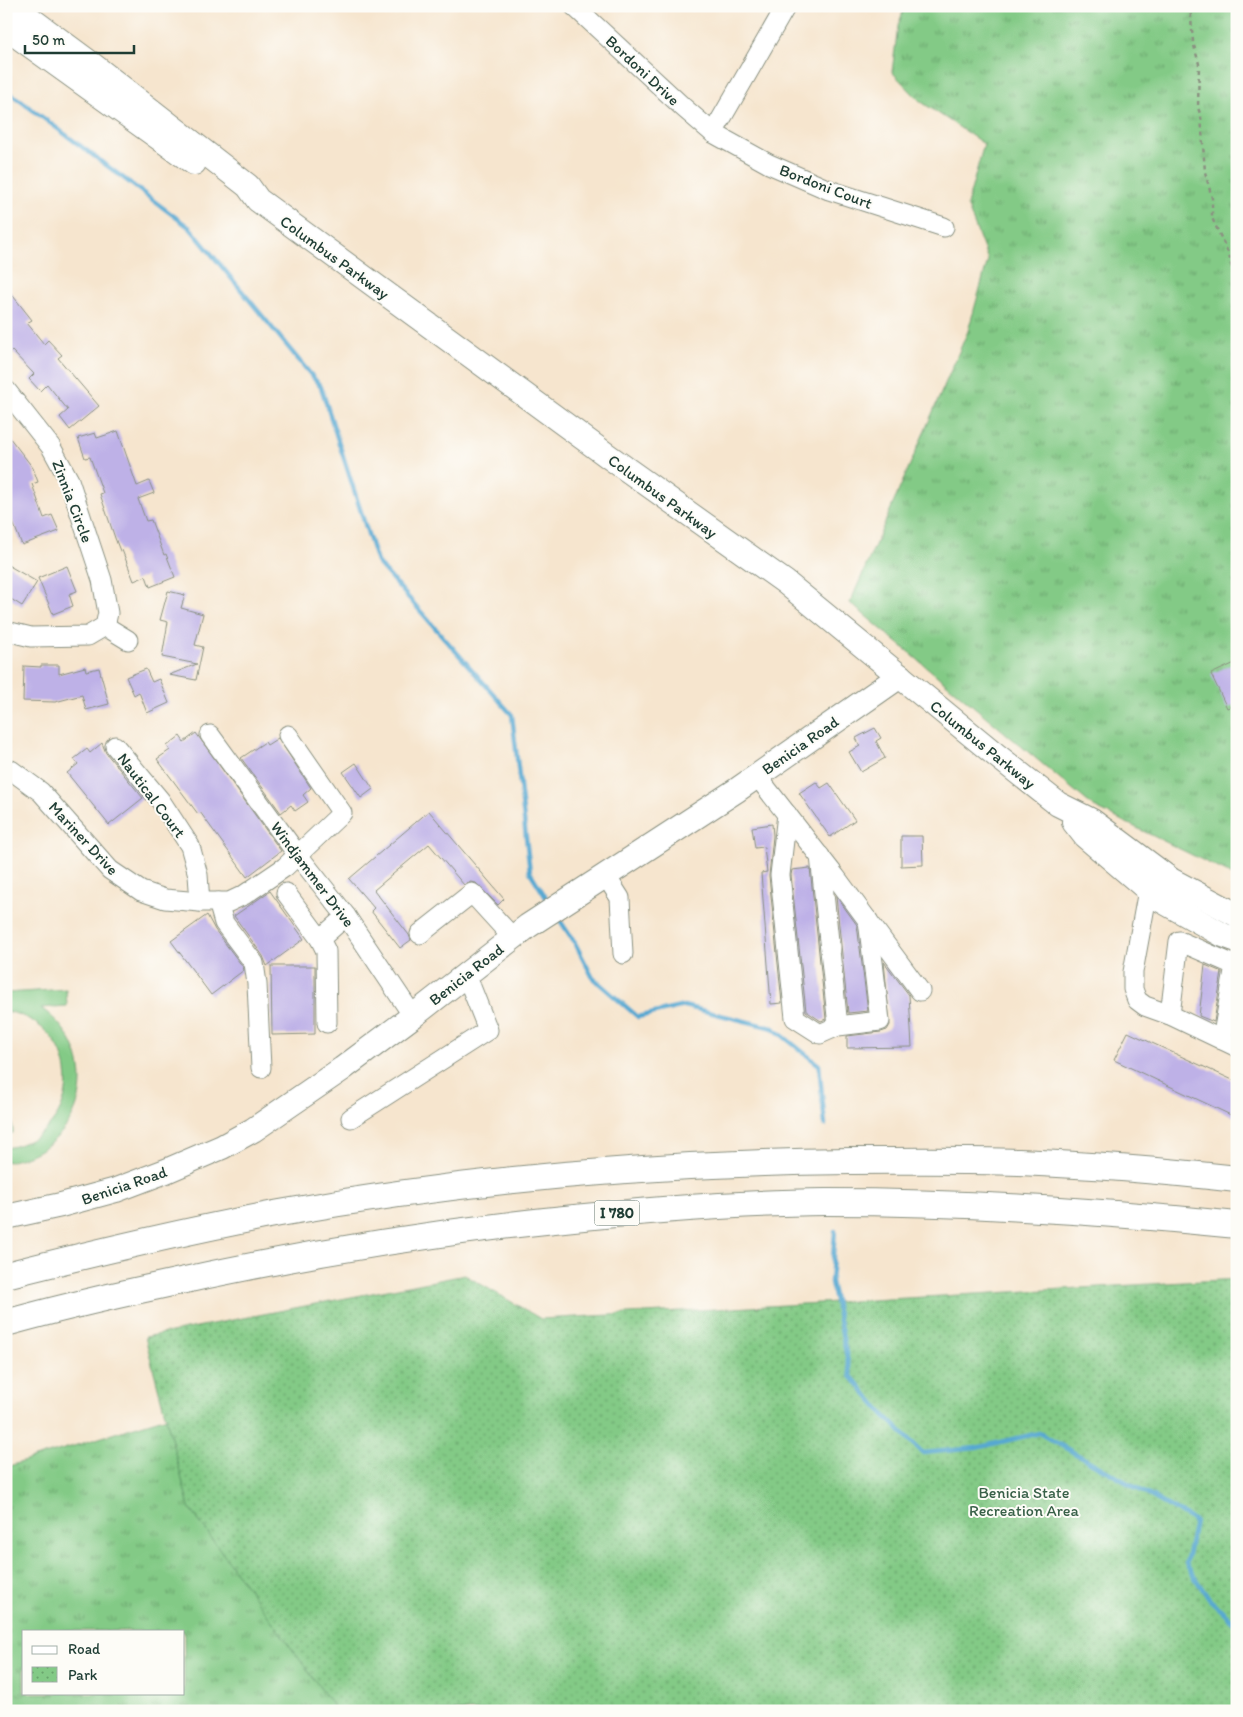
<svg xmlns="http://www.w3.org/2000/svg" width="1243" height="1717" viewBox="0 0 1243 1717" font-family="Itim,sans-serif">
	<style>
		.grass { fill: url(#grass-tufts); stroke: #51845d; fill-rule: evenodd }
		.park { fill: url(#park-dots); stroke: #51845d }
		.garden { fill: #83ca86; stroke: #51845d }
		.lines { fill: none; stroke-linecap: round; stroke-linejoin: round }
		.stream { stroke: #57a8d1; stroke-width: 4.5 }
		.building { fill: #beb1e7 }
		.minor-casing { stroke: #8a9181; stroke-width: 21 }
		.major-casing { stroke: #8a9181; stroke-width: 26 }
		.highway-casing { stroke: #8a9181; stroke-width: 28 }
		.path { stroke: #8a9181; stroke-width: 2.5; stroke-dasharray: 4 4; stroke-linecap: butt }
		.minor { stroke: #fff; stroke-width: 19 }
		.major { stroke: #fff; stroke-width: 24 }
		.highway { stroke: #fff; stroke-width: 26 }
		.labels { text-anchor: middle; stroke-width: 4; stroke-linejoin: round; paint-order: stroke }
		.shield { fill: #fdfcf7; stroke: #62766e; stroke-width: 1 }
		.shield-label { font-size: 15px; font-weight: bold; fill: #1f3d34 }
		.street-label { font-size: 16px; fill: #1f3d34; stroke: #fdfcf7 }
		.park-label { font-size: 16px; fill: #386048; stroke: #fdfcf7 }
	</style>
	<defs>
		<pattern id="grass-tufts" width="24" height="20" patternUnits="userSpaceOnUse" patternTransform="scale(1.25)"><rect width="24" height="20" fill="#83ca86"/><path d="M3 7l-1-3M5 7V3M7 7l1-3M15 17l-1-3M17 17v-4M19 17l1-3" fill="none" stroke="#6ba56e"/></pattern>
		<pattern id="park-dots" width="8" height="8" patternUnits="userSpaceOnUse" patternTransform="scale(1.25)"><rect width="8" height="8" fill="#83ca86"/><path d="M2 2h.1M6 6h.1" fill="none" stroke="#6ba56e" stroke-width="1.8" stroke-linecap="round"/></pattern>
	</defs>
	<rect width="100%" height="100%" fill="#fdfcf7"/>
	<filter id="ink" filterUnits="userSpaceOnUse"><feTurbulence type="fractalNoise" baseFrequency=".02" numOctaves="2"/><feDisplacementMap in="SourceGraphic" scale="10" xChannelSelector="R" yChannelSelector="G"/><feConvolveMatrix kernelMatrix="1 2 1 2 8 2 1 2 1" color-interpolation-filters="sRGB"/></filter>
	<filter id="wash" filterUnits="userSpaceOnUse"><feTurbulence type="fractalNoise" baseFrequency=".0096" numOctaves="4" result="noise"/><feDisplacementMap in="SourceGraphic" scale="20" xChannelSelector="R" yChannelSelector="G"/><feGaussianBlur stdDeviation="1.12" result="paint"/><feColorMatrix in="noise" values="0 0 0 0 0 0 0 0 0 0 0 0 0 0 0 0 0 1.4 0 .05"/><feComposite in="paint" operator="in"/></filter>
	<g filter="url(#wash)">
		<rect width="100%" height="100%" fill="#f6e5ce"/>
		<g class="grass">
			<path d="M905 6H1237V877L1094 807 850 603 968 331 988 260 967 205 984 144 920 101 892 72 898 26Z"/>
			<path d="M427 1336 763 1711H6V1467ZM24 1631H184V1693H24Z"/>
		</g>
		<path class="park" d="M465 1275 541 1319 1237 1279V1711H337L189 1507 145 1337Z"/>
		<g class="garden">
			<path d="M66 989 67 1006 41 1008C108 1055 87 1149 6 1162V1148C87 1134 87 1028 6 1011V993Z"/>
			<path d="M6 1032 13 1133 6 1134Z"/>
		</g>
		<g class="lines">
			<g class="stream">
				<path d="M6 90 190 228 321 387 377 562 512 715 530 872 547 899"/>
				<path d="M559 919 575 943 593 978 638 1017 684 1006 773 1028 819 1065 825 1125"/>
				<path d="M835 1231 831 1282 851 1376 884 1415 923 1453 976 1448 1039 1433 1195 1521 1186 1564 1209 1599 1237 1624"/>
			</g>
		</g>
		<g id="blocks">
			<g class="building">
				<path d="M6 287 32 320 27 323 44 344 48 340 62 355 58 358 99 406 70 430 60 417 68 410 47 384 40 391 29 379 34 374 12 351 6 356Z"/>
				<path d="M118 431 137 486 149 481 154 493 138 499 146 521 151 520 164 555 166 554 175 577 150 587 146 576 134 581 122 550 120 551 115 538 100 494 103 493 90 457 85 458 78 438 95 433 97 438Z"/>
				<path d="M6 433 33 468 38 482 32 484 44 518 52 515 59 531 22 545 6 505Z"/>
				<path d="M6 564 37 582 22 606 6 596Z"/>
				<path d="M67 566 77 591 69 594 73 606 53 614 38 578Z"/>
				<path d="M168 591 185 595 181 608 203 614 195 645 203 647 196 680 169 675 197 664 162 657 168 622 160 620Z"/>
				<path d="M1237 662V704L1227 708 1211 674Z"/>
				<path d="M41 665H59V674L85 667 86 671 99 668 109 704 86 710 82 695 55 702 23 701 24 666 41 667Z"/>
				<path d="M146 669 152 682 159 679 169 703 147 713 139 692 134 695 126 677Z"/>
				<path d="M875 728 881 738 876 741 885 758 861 772 849 752 860 746 856 738Z"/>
				<path d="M196 733 281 851 247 877 200 812 198 814 157 759 170 750 167 746 180 736 184 742Z"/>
				<path d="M278 738 311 788 303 795 308 802 295 811 291 805 281 813 241 758 265 742 267 745Z"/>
				<path d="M102 743 106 753 143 798 109 825 67 773 78 764 74 759 87 749 90 753Z"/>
				<path d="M356 763 373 789 361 798 343 772Z"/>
				<path d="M816 782 821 788 829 783 855 820 830 837 799 793Z"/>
				<path d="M429 811 504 899 498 905 476 883 470 882 464 885 429 844 374 890 409 935 411 940 400 948 371 911 374 908 349 879Z"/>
				<path d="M772 824 773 836 769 876 782 1003 771 1004 761 873 767 872 764 847 755 848 752 827Z"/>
				<path d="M901 836H922L923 865 901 866Z"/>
				<path d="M810 868 826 1019 821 1021 806 1011 791 875 792 870Z"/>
				<path d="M270 891 304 939 267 966 263 956 234 916Z"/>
				<path d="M836 896 857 925 868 1011 848 1013Z"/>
				<path d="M207 915 215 930 243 967 244 970 211 995 171 941Z"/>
				<path d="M884 962 909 995 912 1047 847 1048V1036L881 1032 887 1030 890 1025Z"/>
				<path d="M1205 965 1222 972 1214 1022 1199 1016Z"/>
				<path d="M271 966H315V1034L272 1035Z"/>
				<path d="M1128 1032 1237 1082V1118L1114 1060Z"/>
			</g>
		</g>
	</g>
	<g filter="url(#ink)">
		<use href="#blocks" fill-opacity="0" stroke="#8a9181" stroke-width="1"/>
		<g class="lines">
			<g class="minor-casing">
				<g id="minor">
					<path d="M574 6 684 108 713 133 769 164 829 190 944 227"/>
					<path d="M713 133 786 6"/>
					<path d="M6 390 51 447 69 480 102 580 108 613 105 626 88 636 31 637 6 631"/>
					<path d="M105 626 128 640"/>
					<path d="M210 735 297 854 346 916 413 1016"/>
					<path d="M115 746 160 800 190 846 198 875 200 902"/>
					<path d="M11 770 41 792 110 870 141 891 165 899 200 902H229L244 895 285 867 342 813 288 735"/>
					<path d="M757 776 835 876 920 991"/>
					<path d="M787 814 780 875 795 1018 820 1034 838 1026 880 1021 868 920"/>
					<path d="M820 856 838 1026"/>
					<path d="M606 876 620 898 623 954"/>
					<path d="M1152 879 1148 890 1133 972V989L1137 1000 1145 1006 1170 1015 1237 1047"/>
					<path d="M286 893 320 939 326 951 327 1023"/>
					<path d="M218 902 224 923 254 963 257 984 261 1068"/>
					<path d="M420 934 472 893 513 938"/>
					<path d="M320 939 346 916"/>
					<path d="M1170 1015 1179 941 1232 964 1234 971 1222 1040"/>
					<path d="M351 1118 488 1030 466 974"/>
				</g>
			</g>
			<g class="major-casing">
				<g id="major">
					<path d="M13 6 90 63 248 186 258 200 608 456 785 582 996 755 1058 804 1092 821 1171 880 1237 915"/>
					<path d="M6 28 194 163"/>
					<path d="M1074 822 1085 836 1159 899 1223 935 1237 940"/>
					<path d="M6 1217 61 1205 116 1190 166 1171 222 1147 253 1130 342 1069 413 1016 528 926 737 790 900 676"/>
				</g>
			</g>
			<g class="highway-casing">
				<g id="highway">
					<path d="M6 1275C97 1252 188 1230 280 1213 468 1179 660 1163 851 1161 907 1161 963 1160 1019 1162 1092 1165 1165 1171 1237 1179"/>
					<path d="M6 1323C56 1309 107 1297 158 1286 286 1257 415 1235 545 1221 638 1211 732 1203 826 1202 963 1202 1100 1211 1237 1225"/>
				</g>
			</g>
			<path class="path" d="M1190 6 1193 42 1199 64 1198 108 1201 116 1205 172 1212 198V218L1229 255 1237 289"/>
			<use href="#minor" class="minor"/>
			<use href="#major" class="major"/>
			<use href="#highway" class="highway"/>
		</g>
	</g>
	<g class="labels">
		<rect class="shield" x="594.5" y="1200.5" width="45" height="25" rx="4"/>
		<g class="shield-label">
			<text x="617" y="1218">I 780</text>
		</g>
		<g class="street-label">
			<text transform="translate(643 70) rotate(43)" y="6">Bordoni Drive</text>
			<text transform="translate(826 186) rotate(21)" y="6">Bordoni Court</text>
			<text transform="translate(335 257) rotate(36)" y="6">Columbus Parkway</text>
			<text transform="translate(663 496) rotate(36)" y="6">Columbus Parkway</text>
			<text transform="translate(73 501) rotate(69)" y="6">Zinnia Circle</text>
			<text transform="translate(983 744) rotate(39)" y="6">Columbus Parkway</text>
			<text transform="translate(800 745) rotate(-35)" y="6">Benicia Road</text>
			<text transform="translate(152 795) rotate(53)" y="6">Nautical Court</text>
			<text transform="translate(84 838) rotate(47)" y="6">Mariner Drive</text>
			<text transform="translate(313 874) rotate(53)" y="6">Windjammer Drive</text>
			<text transform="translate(466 974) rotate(-38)" y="6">Benicia Road</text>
			<text transform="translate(124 1185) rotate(-19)" y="6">Benicia Road</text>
		</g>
		<g class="park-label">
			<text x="1024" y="1498">Benicia State<tspan x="1024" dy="18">Recreation Area</tspan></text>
		</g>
	</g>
	<rect width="1243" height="1717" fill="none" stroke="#fdfcf7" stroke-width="25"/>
	<rect x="22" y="1630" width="162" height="65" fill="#fdfcf7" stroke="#a4b0a9"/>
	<rect x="32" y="1646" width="25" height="8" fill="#ffffff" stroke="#a4b0a9"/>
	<text x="68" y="1654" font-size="15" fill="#1f3d34">Road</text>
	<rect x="32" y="1667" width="25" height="15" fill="url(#park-dots)" stroke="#a4b0a9"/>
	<text x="68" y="1680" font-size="15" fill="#1f3d34">Park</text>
	<path d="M25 45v8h109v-8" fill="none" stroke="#1f3d34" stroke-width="2.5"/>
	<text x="32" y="45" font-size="15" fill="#1f3d34" stroke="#fdfcf7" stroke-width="4" paint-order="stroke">50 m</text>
</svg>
